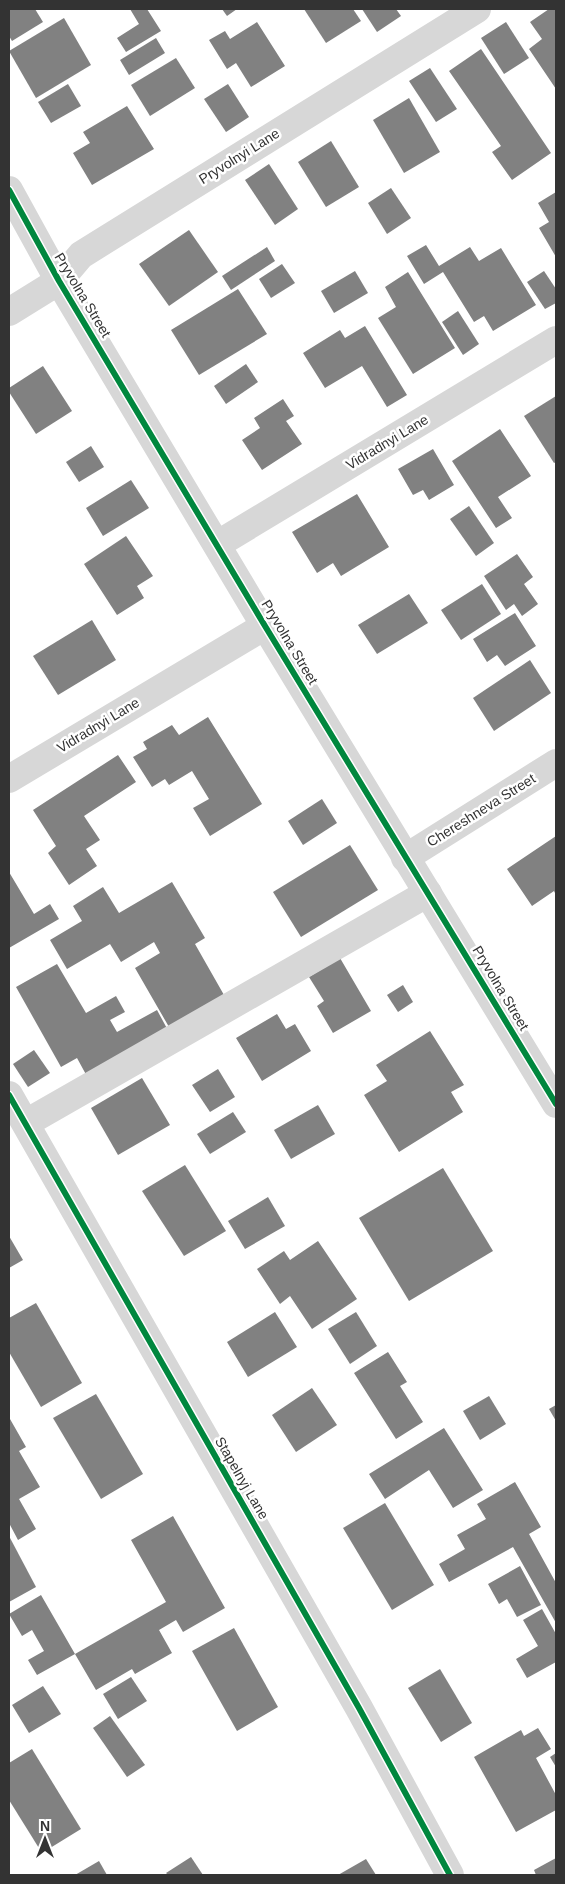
<svg xmlns="http://www.w3.org/2000/svg" width="565" height="1884" viewBox="0 0 565 1884" font-family="Arial,sans-serif">
	<style>
		.building { fill: #818181 }
		.lines { fill: none; stroke-linecap: round; stroke-linejoin: round }
		.minor { stroke: #d7d7d7; stroke-width: 28 }
		.cycleway-casing { stroke: #fff; stroke-width: 9 }
		.cycleway { stroke: #00873e; stroke-width: 6 }
		.labels { text-anchor: middle; stroke-width: 5; stroke-linejoin: round; paint-order: stroke }
		.street-label { font-size: 14px; fill: #333; stroke: #fff }
	</style>
	<rect width="100%" height="100%" fill="#fff"/>
	<g class="building">
		<path d="M9 9H35L43 22 12 41 9 36Z"/>
		<path d="M130 9H147L161 31 126 52 117 38 139 24Z"/>
		<path d="M222 9H237L227 16Z"/>
		<path d="M304 9H353L361 21 326 43Z"/>
		<path d="M362 9H396L401 16 377 32Z"/>
		<path d="M549 9H556V89L529 49 542 39 530 22Z"/>
		<path d="M64 18 91 65 36 98 9 51Z"/>
		<path d="M257 22 285 66 251 87 236 63 227 69 209 40 225 31 230 39Z"/>
		<path d="M506 22 529 58 504 74 481 38Z"/>
		<path d="M156 38 165 53 129 75 120 60Z"/>
		<path d="M481 49 551 153 512 180 492 152 501 146 449 71Z"/>
		<path d="M176 58 195 88 150 116 131 85Z"/>
		<path d="M430 68 457 109 436 122 409 81Z"/>
		<path d="M68 84 81 106 51 123 38 102Z"/>
		<path d="M228 84 249 117 226 132 204 99Z"/>
		<path d="M409 98 440 152 404 173 373 120Z"/>
		<path d="M127 106 154 149 92 185 73 153 90 143 83 132Z"/>
		<path d="M331 141 359 187 326 207 298 162Z"/>
		<path d="M269 164 298 209 275 225 245 180Z"/>
		<path d="M391 188 411 218 387 234 368 203Z"/>
		<path d="M556 192V257L539 228 549 222 538 203Z"/>
		<path d="M189 230 218 272 169 306 139 264Z"/>
		<path d="M426 245 439 266 470 247 479 261 501 248 536 305 493 331 484 316 474 322 443 272 424 284 407 256Z"/>
		<path d="M267 247 275 261 231 290 222 276Z"/>
		<path d="M282 264 295 283 271 298 259 279Z"/>
		<path d="M355 271 368 293 334 313 321 291Z"/>
		<path d="M544 271 556 289V303L545 309 527 282Z"/>
		<path d="M408 272 455 348 413 374 378 318 396 307 385 287Z"/>
		<path d="M238 289 267 334 199 375 171 330Z"/>
		<path d="M458 311 479 344 463 355 442 322Z"/>
		<path d="M365 326 407 395 387 407 362 366 325 388 303 353 340 330 345 338Z"/>
		<path d="M246 364 258 382 226 404 214 386Z"/>
		<path d="M43 366 72 411 36 434 9 392V388Z"/>
		<path d="M556 396V462L554 463 524 416Z"/>
		<path d="M283 399 294 416 286 421 302 444 262 470 242 440 260 428 254 418Z"/>
		<path d="M500 429 531 476 498 497 512 518 496 528 452 461Z"/>
		<path d="M91 446 104 467 79 482 66 462Z"/>
		<path d="M433 449 454 485 429 500 423 490 413 495 398 469Z"/>
		<path d="M131 480 149 508 103 536 86 508Z"/>
		<path d="M357 494 389 547 341 576 333 563 317 573 292 532Z"/>
		<path d="M469 506 494 543 476 556 450 519Z"/>
		<path d="M126 536 153 576 137 586 144 598 117 615 84 564Z"/>
		<path d="M517 554 533 577 524 584 538 604 522 616 514 604 506 610 484 576Z"/>
		<path d="M482 584 501 614 461 640 441 610Z"/>
		<path d="M409 594 428 623 377 654 358 625Z"/>
		<path d="M515 613 536 646 505 666 497 655 487 662 473 639Z"/>
		<path d="M92 620 116 660 58 695 33 656Z"/>
		<path d="M530 660 551 693 494 731 473 698Z"/>
		<path d="M208 717 262 804 210 836 193 808 209 799 192 771 169 785 165 779 152 787 133 757 147 749 143 742 172 725 179 735Z"/>
		<path d="M118 755 136 782 84 816 100 840 86 849 97 866 69 885 48 853 56 846 33 810Z"/>
		<path d="M322 799 337 823 303 845 288 821Z"/>
		<path d="M556 836V895L554 891 532 906 507 869Z"/>
		<path d="M350 845 378 890 301 937 273 892Z"/>
		<path d="M9 872 34 914 50 904 59 919 9 948Z"/>
		<path d="M172 882 205 938 195 944 224 995 169 1027 135 968 160 953 154 942 121 962 110 944 67 969 50 940 82 921 73 906 103 887 119 913Z"/>
		<path d="M340 958 371 1011 333 1033 317 1006 324 1001 309 977Z"/>
		<path d="M57 964 86 1013 116 996 125 1012 110 1020 117 1032 157 1010 170 1034 89 1080 77 1058 61 1067 16 987Z"/>
		<path d="M403 985 413 1002 398 1012 387 995Z"/>
		<path d="M277 1014 286 1029 295 1024 311 1051 262 1081 236 1038Z"/>
		<path d="M430 1031 464 1085 451 1092 463 1112 399 1152 364 1095 387 1081 376 1065Z"/>
		<path d="M34 1050 50 1073 28 1087 13 1064Z"/>
		<path d="M218 1069 235 1097 210 1112 192 1085Z"/>
		<path d="M142 1078 170 1125 118 1155 91 1108Z"/>
		<path d="M318 1105 335 1134 291 1159 274 1130Z"/>
		<path d="M233 1112 246 1132 210 1154 197 1134Z"/>
		<path d="M185 1165 226 1231 184 1256 142 1191Z"/>
		<path d="M443 1168 493 1251 409 1301 359 1218Z"/>
		<path d="M268 1197 285 1226 245 1249 228 1221Z"/>
		<path d="M9 1236 23 1260 9 1268Z"/>
		<path d="M318 1241 357 1299 312 1329 290 1296 280 1304 257 1269 284 1251 290 1260Z"/>
		<path d="M36 1303 82 1383 41 1407 9 1352V1318Z"/>
		<path d="M275 1312 297 1347 248 1377 227 1342Z"/>
		<path d="M356 1312 377 1346 350 1364 328 1329Z"/>
		<path d="M388 1352 407 1382 400 1386 423 1422 396 1439 354 1373Z"/>
		<path d="M312 1388 337 1425 296 1452 272 1415Z"/>
		<path d="M96 1394 143 1474 101 1499 53 1418Z"/>
		<path d="M489 1396 506 1424 480 1440 463 1411Z"/>
		<path d="M556 1405V1421L549 1409Z"/>
		<path d="M10 1419 26 1447 19 1451 40 1487 19 1499 36 1529 18 1540 9 1523Z"/>
		<path d="M444 1428 483 1490 453 1508 429 1470 385 1499 369 1474Z"/>
		<path d="M515 1482 541 1527 529 1534 556 1583V1623L513 1547 449 1582 439 1564 465 1549 457 1535 486 1519 477 1504Z"/>
		<path d="M385 1503 434 1585 392 1610 343 1528Z"/>
		<path d="M173 1516 225 1608 183 1632 176 1620 159 1630 172 1653 135 1674 132 1669 96 1690 75 1654 166 1602 131 1540Z"/>
		<path d="M9 1536 36 1587 9 1602Z"/>
		<path d="M520 1566 541 1605 517 1617 507 1599 499 1604 488 1584Z"/>
		<path d="M41 1595 75 1654 37 1675 28 1660 44 1651 32 1630 22 1636 9 1614Z"/>
		<path d="M542 1609 556 1634V1662L527 1678 516 1659 538 1646 523 1620Z"/>
		<path d="M234 1628 278 1707 237 1731 192 1651Z"/>
		<path d="M440 1669 472 1723 441 1742 408 1688Z"/>
		<path d="M131 1677 147 1701 118 1719 103 1694Z"/>
		<path d="M43 1686 61 1714 29 1733 12 1705Z"/>
		<path d="M110 1716 145 1765 127 1777 93 1728Z"/>
		<path d="M538 1728 551 1749 536 1758 556 1795V1810L516 1832 474 1757 521 1730 524 1736Z"/>
		<path d="M32 1749 81 1829 42 1853 9 1800V1763Z"/>
		<path d="M556 1753V1767L550 1757Z"/>
		<path d="M191 1857 203 1875H168L166 1873Z"/>
		<path d="M556 1858V1875H536L534 1870Z"/>
		<path d="M366 1859 376 1875H338Z"/>
		<path d="M99 1861 107 1875H75Z"/>
	</g>
	<g class="lines">
		<g class="minor">
			<path d="M9 190 59 281 265 626 556 1104"/>
			<path d="M9 312 59 281 81 255 477 9"/>
			<path d="M218 544 556 340"/>
			<path d="M9 779 265 626"/>
			<path d="M405 858 556 763"/>
			<path d="M9 1095 359 1708 450 1875"/>
			<path d="M26 1123 428 893"/>
		</g>
		<g class="cycleway-casing">
			<g id="cycleway">
				<path d="M9 190 59 281 265 626 556 1104"/>
				<path d="M9 1095 359 1708 450 1875"/>
			</g>
		</g>
		<use href="#cycleway" class="cycleway"/>
	</g>
	<g class="labels">
		<g class="street-label">
			<text transform="translate(239 156) rotate(-32)" y="5">Pryvolnyi Lane</text>
			<text transform="translate(83 295) rotate(59)" y="5">Pryvolna Street</text>
			<text transform="translate(387 442) rotate(-31)" y="5">Vidradnyi Lane</text>
			<text transform="translate(290 642) rotate(59)" y="5">Pryvolna Street</text>
			<text transform="translate(98 725) rotate(-31)" y="5">Vidradnyi Lane</text>
			<text transform="translate(481 810) rotate(-32)" y="5">Chereshneva Street</text>
			<text transform="translate(501 988) rotate(59)" y="5">Pryvolna Street</text>
			<text transform="translate(242 1478) rotate(60)" y="5">Stapelnyj Lane</text>
		</g>
	</g>
	<rect width="565" height="1884" fill="none" stroke="#333333" stroke-width="20"/>
	<g transform="translate(45 1839)" stroke="#ffffff" stroke-width="4" paint-order="stroke">
	<path d="M0-4L9 19L0 12L-9 19Z" fill="#333333"/>
	<text y="-8" font-size="14" font-weight="bold" text-anchor="middle" fill="#333333">N</text>
	</g>
</svg>
